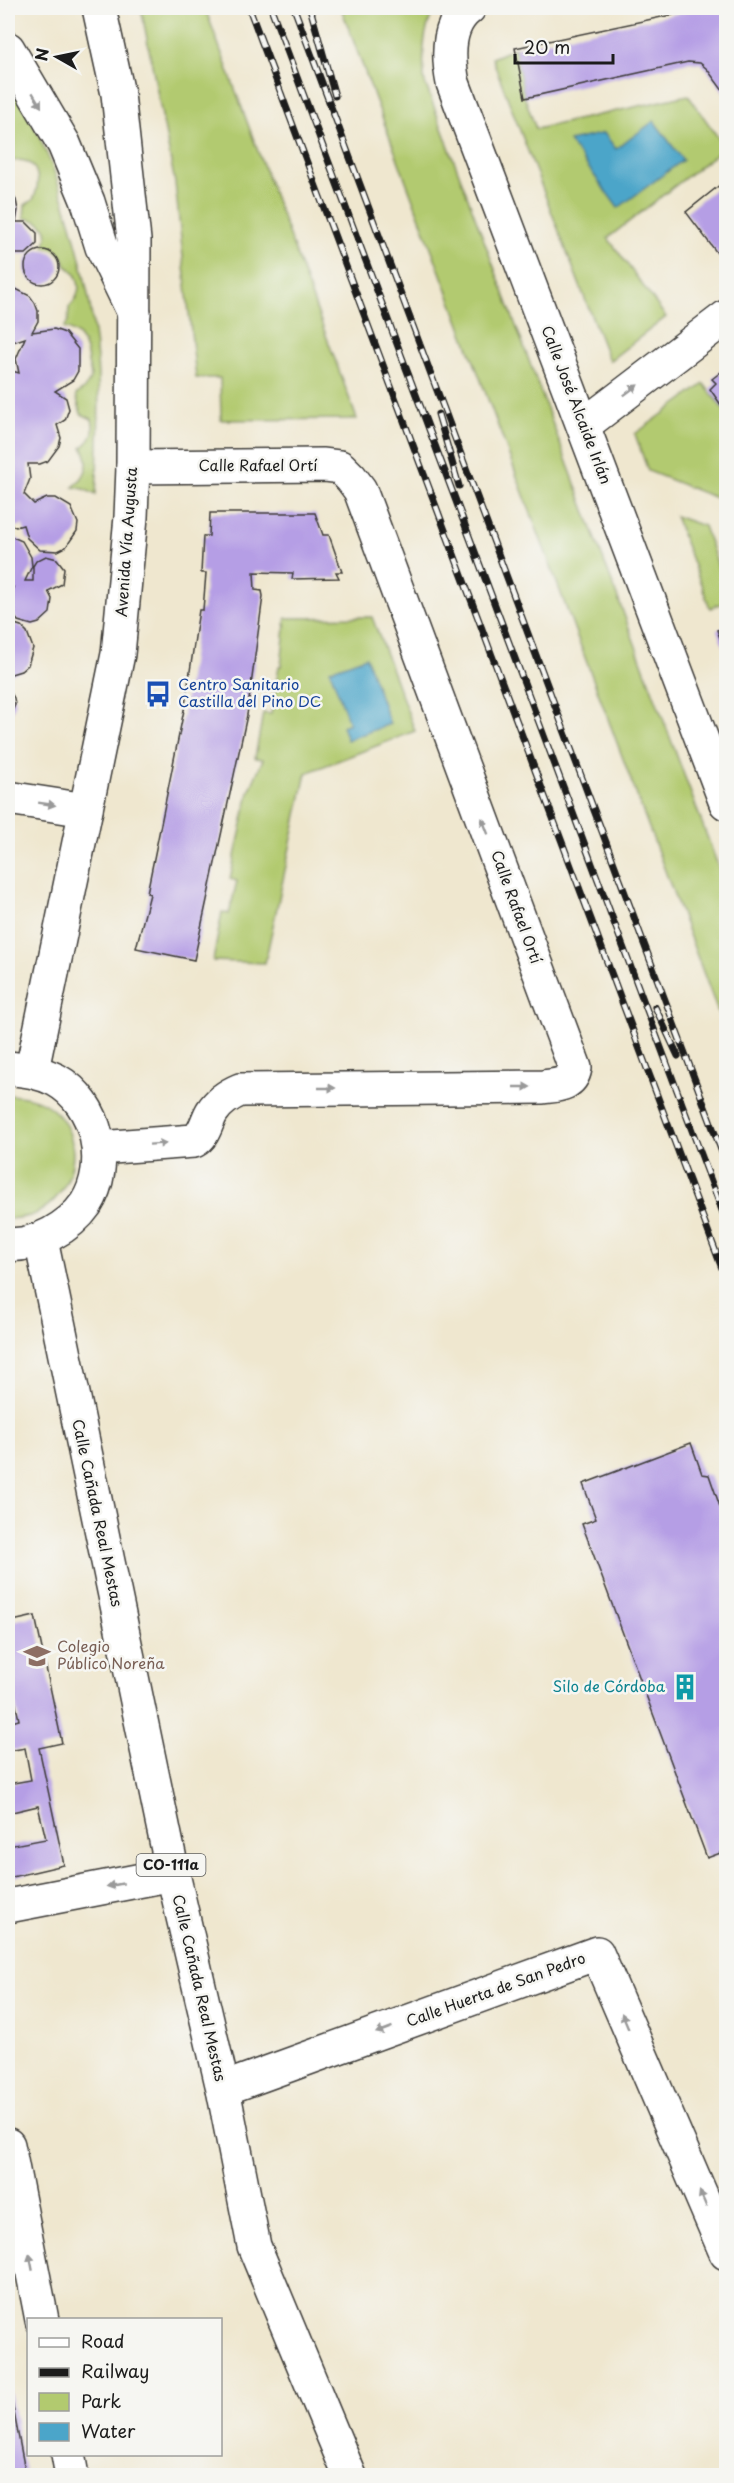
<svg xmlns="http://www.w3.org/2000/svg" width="734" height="2483" viewBox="0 0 734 2483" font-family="'Playpen Sans',sans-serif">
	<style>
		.green { fill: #b2ca6f; stroke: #677346; stroke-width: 1.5 }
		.water { fill: #4ba5c9; stroke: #346072; stroke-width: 1.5 }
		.building { fill: #b59ee5 }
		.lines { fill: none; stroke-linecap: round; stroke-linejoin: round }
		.street-casing { stroke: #3c3a37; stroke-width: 36 }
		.secondary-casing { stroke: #3c3a37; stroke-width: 36 }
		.primary-casing { stroke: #3c3a37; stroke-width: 36 }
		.street { stroke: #fff; stroke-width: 33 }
		.secondary { stroke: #fff; stroke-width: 33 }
		.primary { stroke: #fff; stroke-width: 33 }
		.rail-casing { stroke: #1c1c1c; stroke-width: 7 }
		.rail { stroke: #f6f6f2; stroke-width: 4.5; stroke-dasharray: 14; stroke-linecap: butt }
		.oneway { fill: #999 }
		.labels { text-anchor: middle; stroke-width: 5; stroke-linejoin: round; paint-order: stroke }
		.shield { fill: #f6f6f2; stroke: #5d5d5c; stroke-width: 1.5 }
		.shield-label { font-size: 14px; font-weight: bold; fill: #1c1c1c }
		.street-label { font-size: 15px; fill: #1c1c1c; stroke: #f6f6f2 }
		.transit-label { font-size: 15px; fill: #164399; stroke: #f6f6f2; text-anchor: start }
		.education-label { font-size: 15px; fill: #785e54; stroke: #f6f6f2; text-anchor: start }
		.culture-label { font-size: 15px; fill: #0d838f; stroke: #f6f6f2; text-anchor: end }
	</style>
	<rect width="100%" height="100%" fill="#f6f6f2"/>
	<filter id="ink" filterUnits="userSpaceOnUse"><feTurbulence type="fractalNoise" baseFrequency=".0167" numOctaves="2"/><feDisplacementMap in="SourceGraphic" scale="12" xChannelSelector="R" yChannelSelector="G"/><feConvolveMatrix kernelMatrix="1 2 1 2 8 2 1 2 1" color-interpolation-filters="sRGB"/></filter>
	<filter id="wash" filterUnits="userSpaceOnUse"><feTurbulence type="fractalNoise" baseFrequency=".008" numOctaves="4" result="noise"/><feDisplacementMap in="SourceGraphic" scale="24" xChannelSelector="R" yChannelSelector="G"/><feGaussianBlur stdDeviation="1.35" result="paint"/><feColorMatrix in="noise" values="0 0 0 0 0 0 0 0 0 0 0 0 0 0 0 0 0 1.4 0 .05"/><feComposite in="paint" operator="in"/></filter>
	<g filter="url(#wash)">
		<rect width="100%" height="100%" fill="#efe7cf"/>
		<g class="green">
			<path d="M141 8H205L357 419 221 420 220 378H196L175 183Z"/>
			<path d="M341 8H435C422 32 423 54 424 80L726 887V1033Z"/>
			<path d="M515 48 525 98 536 129 688 95 725 147 608 238 666 317 609 361 492 58Z"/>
			<path d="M8 75C24 107 43 140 55 174 77 238 95 308 98 376 100 416 98 455 96 495L84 489 73 487C86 477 92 463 82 447 93 440 95 431 92 419L81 414 76 395C81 391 87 388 89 381 93 374 89 370 88 363 87 347 82 332 64 328L68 321 69 307C83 294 82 276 66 266 63 253 57 249 44 247 52 229 42 220 24 218L25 205 33 200C43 177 37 154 8 162Z"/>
			<path d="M704 384 726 413V502L648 471 635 434Z"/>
			<path d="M675 516 704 526 726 588V602L710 608Z"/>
			<path d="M372 617 415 731 306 773 265 963 213 961 222 912 229 914 237 881 230 879 249 792 263 759 255 758 263 713 271 714 279 666H281L286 618Z"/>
			<path d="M8 1095C23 1096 38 1098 51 1108 88 1137 75 1195 35 1214 27 1218 16 1218 8 1219Z"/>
		</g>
		<g class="water">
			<path d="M654 121 683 160 618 208 569 141 604 133 616 149Z"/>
			<path d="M366 657 390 724 347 740 342 726 349 723 330 670Z"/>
		</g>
		<g id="blocks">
			<g class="building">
				<path d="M704 8 726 14V95L707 69 700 63 688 62 525 98 515 48Z"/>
				<path d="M726 180V252L720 257 686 212Z"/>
				<path d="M8 188 16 200 18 210 16 222H26L37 233V244L26 254H14L8 247Z"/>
				<circle cx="42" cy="267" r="17"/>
				<path d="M14 288 30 296 35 303 38 311V321L32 332 54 329 65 333 78 349V371L73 380 55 391 66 398 69 409 65 420 57 425 61 438 59 446 48 461 40 464H28L30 479 24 494 34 504 47 498H56L71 507 78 523 77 531 66 547 58 551 40 550 27 538 23 525 16 527 8 524V432L10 425H8V370L19 373 16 359 25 338 13 342H8V289Z"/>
				<path d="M726 368V412L710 389 716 383 712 379Z"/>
				<path d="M210 513H315L323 535H329L342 572H336L339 578 292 579 293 573 254 572 255 590 262 591 263 596 247 715 194 960 136 948 150 894 147 893 185 705 199 610H203L206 573H201L203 536H209Z"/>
				<path d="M8 535 22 541 31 557 32 566 25 581H33V566L36 561 46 556 57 559 64 568 62 584 48 591 52 599 50 613 39 623 32 625 18 621 9 610V596L13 588 8 590Z"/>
				<path d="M8 622 21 626 27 632 33 648 28 665 21 671 8 675Z"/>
				<path d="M726 627V654L717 630Z"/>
				<path d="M8 688 14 698 15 705 8 720Z"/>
				<path d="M691 1443 702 1474 709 1475 726 1524V1851L707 1858 582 1524 596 1519 583 1484Z"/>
				<path d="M35 1616 62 1743 39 1748 64 1865 8 1878V1846L46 1839 38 1806 8 1813V1784L31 1780 25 1748 8 1751V1723L19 1720 12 1687 8 1688V1622Z"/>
				<path d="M8 2386H9L26 2476H8Z"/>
			</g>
		</g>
	</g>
	<g filter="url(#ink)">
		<use href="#blocks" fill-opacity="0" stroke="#3c3a37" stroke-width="1.5"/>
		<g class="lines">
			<g class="street-casing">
				<g id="street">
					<path d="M469 8C446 25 448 58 453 83L726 803"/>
					<path d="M584 425 726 317"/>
					<path d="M99 1148 194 1141C205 1135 206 1122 212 1112 219 1101 228 1095 240 1090L543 1087C558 1085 572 1085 575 1068L360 490 351 478 340 467 324 465 133 467"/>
					<path d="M8 1906 173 1874"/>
					<path d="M223 2089 597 1953 726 2253"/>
					<path d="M8 2145 42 2320"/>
					<path d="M68 2454 72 2476"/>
				</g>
			</g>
			<g class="secondary-casing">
				<g id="secondary">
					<path d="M8 49 64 144 88 202 102 247 134 313"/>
					<path d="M8 798 86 810"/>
				</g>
			</g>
			<g class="primary-casing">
				<g id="primary">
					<path d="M8 1068C25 1070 40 1072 56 1080 98 1103 111 1165 86 1204 77 1217 64 1227 51 1234 39 1240 22 1246 8 1244"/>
					<path d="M32 1070 118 654 131 517 133 467 134 240 118 94 99 8"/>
					<path d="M41 1240 173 1874 223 2089 254 2246 350 2476"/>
				</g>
			</g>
			<use href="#street" class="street"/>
			<use href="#secondary" class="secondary"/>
			<use href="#primary" class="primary"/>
			<g class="rail-casing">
				<g id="rail">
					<path d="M249 8 726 1279"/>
					<path d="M271 8 726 1221"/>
					<path d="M294 8 726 1163"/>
					<path d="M310 8 335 96"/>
					<path d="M438 414 459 486"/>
					<path d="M655 1007 678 1056"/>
				</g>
			</g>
			<use href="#rail" class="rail"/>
		</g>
		<defs><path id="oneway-solid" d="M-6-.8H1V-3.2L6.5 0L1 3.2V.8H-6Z" transform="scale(1.5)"/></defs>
		<g class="oneway">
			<use href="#oneway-solid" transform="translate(37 100) rotate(59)"/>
			<use href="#oneway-solid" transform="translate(631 390) rotate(-37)"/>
			<use href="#oneway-solid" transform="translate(47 804) rotate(9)"/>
			<use href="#oneway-solid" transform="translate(485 826) rotate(-111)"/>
			<use href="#oneway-solid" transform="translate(522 1087)"/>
			<use href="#oneway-solid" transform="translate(327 1088)"/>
			<use href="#oneway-solid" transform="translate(158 1144) rotate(-4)"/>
			<use href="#oneway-solid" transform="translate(115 1885) rotate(169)"/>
			<use href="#oneway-solid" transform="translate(625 2021) rotate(-113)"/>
			<use href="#oneway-solid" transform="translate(384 2030) rotate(160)"/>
			<use href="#oneway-solid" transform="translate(703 2199) rotate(-114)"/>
			<use href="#oneway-solid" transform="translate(31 2262) rotate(-101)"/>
		</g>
	</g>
	<defs>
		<g id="bus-bare" transform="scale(2.07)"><path d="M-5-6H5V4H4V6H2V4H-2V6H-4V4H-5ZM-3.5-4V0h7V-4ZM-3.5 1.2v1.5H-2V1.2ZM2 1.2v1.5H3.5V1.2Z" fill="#1a4fb4" stroke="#f6f6f2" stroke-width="2.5" paint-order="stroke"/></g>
		<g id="school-bare" transform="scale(2.07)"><path d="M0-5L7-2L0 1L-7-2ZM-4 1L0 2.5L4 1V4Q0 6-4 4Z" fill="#8d6e63" stroke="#f6f6f2" stroke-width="2.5" paint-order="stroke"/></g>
		<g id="building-bare" transform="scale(2.07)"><path d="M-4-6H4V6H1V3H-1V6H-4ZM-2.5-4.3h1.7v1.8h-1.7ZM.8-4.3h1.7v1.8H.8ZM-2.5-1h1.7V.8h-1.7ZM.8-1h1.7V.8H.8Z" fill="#0f9aa8" stroke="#f6f6f2" stroke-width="2.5" paint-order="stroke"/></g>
	</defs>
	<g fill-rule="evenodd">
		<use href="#bus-bare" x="158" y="694"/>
		<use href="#school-bare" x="37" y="1656"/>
		<use href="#building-bare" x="685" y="1687"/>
	</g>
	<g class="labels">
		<rect class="shield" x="136.5" y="1854" width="69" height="22" rx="4.5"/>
		<g class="shield-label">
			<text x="171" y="1870">CO-111a</text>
		</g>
		<g class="street-label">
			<text transform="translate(576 405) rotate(69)" y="5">Calle José Alcaide Irlán</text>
			<text x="258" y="471">Calle Rafael Ortí</text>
			<text transform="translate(127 542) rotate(-86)" y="5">Avenida Vía Augusta</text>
			<text transform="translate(516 907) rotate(70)" y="5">Calle Rafael Ortí</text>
			<text transform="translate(97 1513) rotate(78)" y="5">Calle Cañada Real Mestas</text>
			<text transform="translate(199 1988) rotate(77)" y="5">Calle Cañada Real Mestas</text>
			<text transform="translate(496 1990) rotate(-20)" y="5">Calle Huerta de San Pedro</text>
		</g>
		<g class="transit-label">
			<text x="178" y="690">Centro Sanitario<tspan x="178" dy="17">Castilla del Pino DC</tspan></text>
		</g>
		<g class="education-label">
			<text x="57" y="1652">Colegio<tspan x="57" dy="17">Público Noreña</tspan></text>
		</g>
		<g class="culture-label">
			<text x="665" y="1692">Silo de Córdoba</text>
		</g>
	</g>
	<rect width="734" height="2483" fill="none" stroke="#f6f6f2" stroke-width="30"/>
	<rect x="27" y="2318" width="195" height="138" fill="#f6f6f2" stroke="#9f9f9c" stroke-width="1.5"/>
	<rect x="39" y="2338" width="30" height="9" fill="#ffffff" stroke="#9f9f9c" stroke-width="1.5"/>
	<text x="81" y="2348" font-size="18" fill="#1c1c1c">Road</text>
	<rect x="39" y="2368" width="30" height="9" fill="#1c1c1c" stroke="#9f9f9c" stroke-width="1.5"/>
	<text x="81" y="2378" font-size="18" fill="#1c1c1c">Railway</text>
	<rect x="39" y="2393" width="30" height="18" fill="#b2ca6f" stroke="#9f9f9c" stroke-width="1.5"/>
	<text x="81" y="2408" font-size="18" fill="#1c1c1c">Park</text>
	<rect x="39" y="2423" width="30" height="18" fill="#4ba5c9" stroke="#9f9f9c" stroke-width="1.5"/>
	<text x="81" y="2438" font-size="18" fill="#1c1c1c">Water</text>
	<g transform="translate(57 57) rotate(279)" stroke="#f6f6f2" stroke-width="4.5" paint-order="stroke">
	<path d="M0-4.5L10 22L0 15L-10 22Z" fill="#1c1c1c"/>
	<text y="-9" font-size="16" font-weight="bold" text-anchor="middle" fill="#1c1c1c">N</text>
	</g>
	<path d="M515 54v9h98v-9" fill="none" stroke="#1c1c1c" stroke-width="3"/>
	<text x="524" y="54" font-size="18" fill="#1c1c1c" stroke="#f6f6f2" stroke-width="4.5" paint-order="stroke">20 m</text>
</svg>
